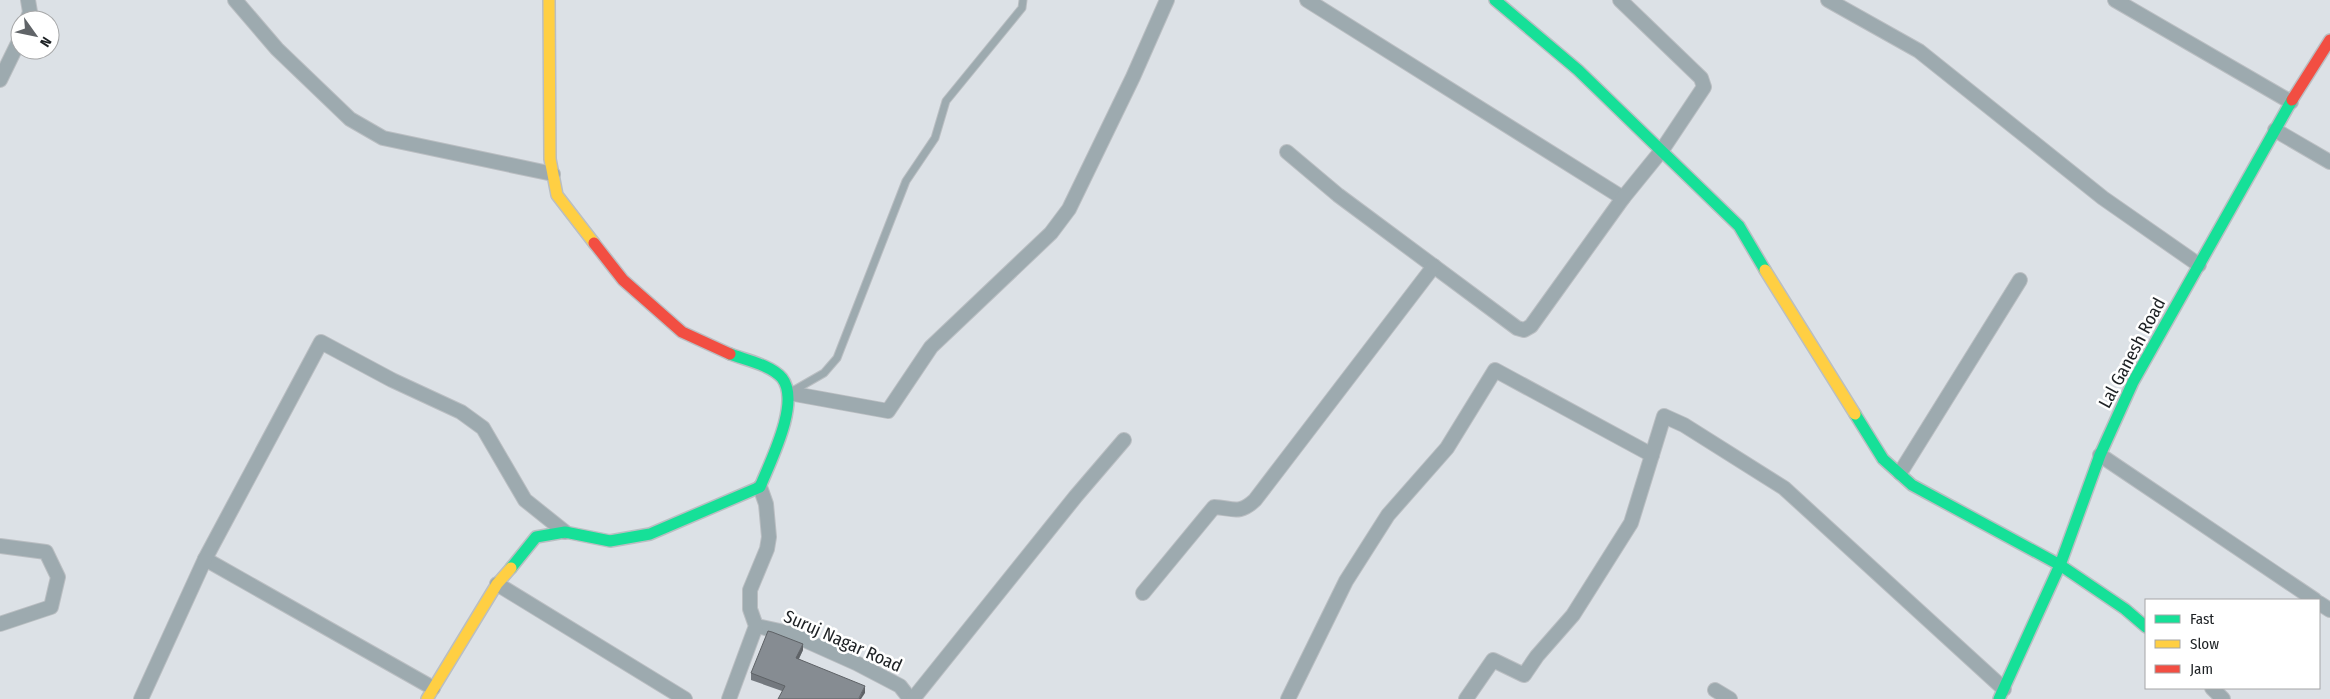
<svg xmlns="http://www.w3.org/2000/svg" width="2330" height="699" viewBox="0 0 2330 699" font-family="'Fira Sans Condensed',sans-serif">
	<style>
		.lines { fill: none; stroke-linecap: round; stroke-linejoin: round }
		.lane-casing { stroke: #babec2; stroke-width: 9 }
		.street-casing { stroke: #babec2; stroke-width: 16 }
		.fast-casing { stroke: #babec2; stroke-width: 14 }
		.slow-casing { stroke: #babec2; stroke-width: 14 }
		.jam-casing { stroke: #babec2; stroke-width: 14 }
		.lane { stroke: #9daaaf; stroke-width: 7 }
		.street { stroke: #9daaaf; stroke-width: 14 }
		.fast { stroke: #16e098; stroke-width: 11 }
		.slow { stroke: #ffcf43; stroke-width: 11 }
		.jam { stroke: #f24e42; stroke-width: 11 }
		.wall { fill: #73787e }
		.shaded-wall { fill: #5e6266 }
		.building { fill: #868c92; stroke: #5e6266 }
		.labels { text-anchor: middle; stroke-width: 5; stroke-linejoin: round; paint-order: stroke }
		.street-label { font-size: 18px; fill: #1d2124; stroke: #fff }
	</style>
	<rect width="100%" height="100%" fill="#dce1e6"/>
	<g class="lines">
		<g class="lane-casing">
			<path id="lane" d="M791 392 824 373 837 358 906 181 935 138 946 101 1022 8 1023 0"/>
		</g>
		<g class="street-casing">
			<g id="street">
				<path d="M235 0 277 49 350 119 383 138 553 174"/>
				<path d="M1307 0 1623 198"/>
				<path d="M1828 0 1919 51 2103 198 2199 265"/>
				<path d="M2115 0 2291 102"/>
				<path d="M27 20 30 12 28 0"/>
				<path d="M0 80 20 39"/>
				<path d="M2275 130 2330 162"/>
				<path d="M1287 152 1338 195 1517 328 1524 330 1531 326 1623 198 1662 150 1704 87 1701 78 1620 0"/>
				<path d="M789 393 888 411 931 347 1051 233 1069 209 1133 77 1167 0"/>
				<path d="M2100 455 2315 600"/>
				<path d="M1900 473 2020 280"/>
				<path d="M0 546 46 552 58 577 51 607 0 624"/>
				<path d="M205 559 433 688"/>
				<path d="M497 584 685 699"/>
				<path d="M1143 593 1214 507C1233 508 1239 515 1255 500L1434 266"/>
				<path d="M2319 603 2330 610"/>
				<path d="M756 626 789 633 856 663 900 686 910 699"/>
				<path d="M2212 688 2223 699"/>
				<path d="M1715 690 1730 699"/>
				<path d="M141 699 205 559 321 342 392 380 461 412 483 428 525 500 565 532"/>
				<path d="M729 699 756 626 750 609V590L767 549 769 537 766 504 760 487"/>
				<path d="M913 699 1076 496 1124 440"/>
				<path d="M1288 699 1346 581 1388 515 1447 448 1495 370 1652 455"/>
				<path d="M1466 699 1493 660 1524 675 1537 656 1573 615 1631 523 1664 416 1684 425 1784 488 2004 689"/>
			</g>
		</g>
		<g class="fast-casing">
			<g id="fast">
				<path d="M1495 0 1578 70 1739 226 1765 270"/>
				<path d="M1855 414 1883 459 1912 485 2060 565 2125 609 2146 627"/>
				<path d="M511 568 536 537 565 532 610 541 650 534 760 487C770 462 801 402 782 378 771 365 746 360 730 354"/>
				<path d="M1999 699 2060 565 2100 455 2133 382 2292 100"/>
			</g>
		</g>
		<g class="slow-casing">
			<g id="slow">
				<path d="M549 0 550 159 557 195 594 243"/>
				<path d="M1765 270 1855 414"/>
				<path d="M427 699 497 584 511 568"/>
			</g>
		</g>
		<g class="jam-casing">
			<g id="jam">
				<path d="M2292 100 2330 40"/>
				<path d="M594 243 623 280 682 332 730 354"/>
			</g>
		</g>
		<use href="#lane" class="lane"/>
		<use href="#street" class="street"/>
		<use href="#fast" class="fast"/>
		<use href="#slow" class="slow"/>
		<use href="#jam" class="jam"/>
	</g>
	<path class="wall" d="M803 650 799 659 865 693 782 691 751 680V673Z"/>
	<g class="shaded-wall">
		<path d="M803 644V650L796 664V658Z"/>
		<path d="M865 686V693L861 699H859Z"/>
	</g>
	<path class="building" d="M768 631 772 632 803 644 796 658 865 686 859 698 860 699H778L785 686 751 673Z"/>
	<g class="labels">
		<g class="street-label">
			<text transform="translate(2132 353) rotate(-62)" y="6">Lal Ganesh Road</text>
			<text transform="translate(843 641) rotate(24)" y="6">Suruj Nagar Road</text>
		</g>
	</g>
	<rect x="2145" y="599" width="175" height="90" fill="#ffffff" stroke="#a5a6a7"/>
	<rect x="2155" y="615" width="25" height="8" fill="#16e098" stroke="#a5a6a7"/>
	<text x="2190" y="624" font-size="15" fill="#1d2124">Fast</text>
	<rect x="2155" y="640" width="25" height="8" fill="#ffcf43" stroke="#a5a6a7"/>
	<text x="2190" y="649" font-size="15" fill="#1d2124">Slow</text>
	<rect x="2155" y="665" width="25" height="8" fill="#f24e42" stroke="#a5a6a7"/>
	<text x="2190" y="674" font-size="15" fill="#1d2124">Jam</text>
	<g transform="translate(35 35) rotate(123)"><circle r="24" fill="#ffffff" stroke="#a5a6a7"/>
	<path d="M0-4L9 19L0 12L-9 19Z" fill="#606468"/>
	<text y="-8" font-size="14" font-weight="bold" text-anchor="middle" fill="#1d2124">N</text>
	</g>
</svg>
